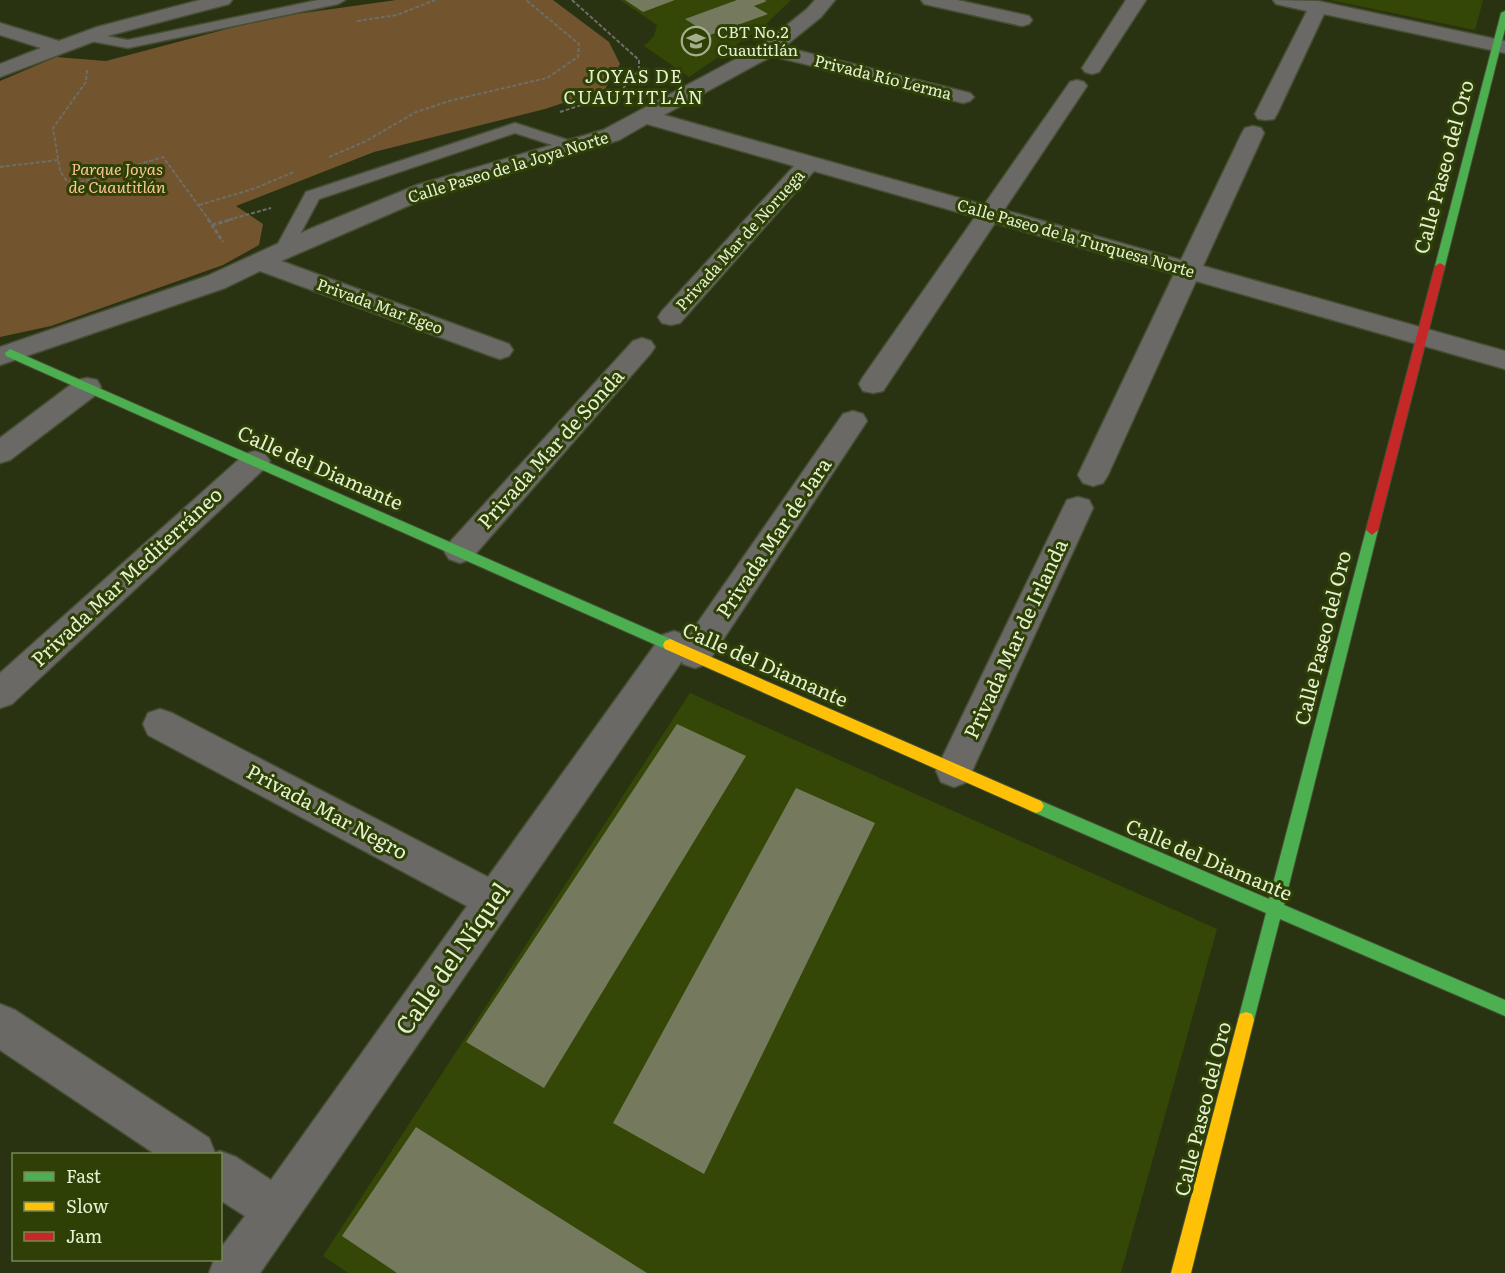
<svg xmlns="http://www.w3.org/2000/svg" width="1505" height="1273" viewBox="0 0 1505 1273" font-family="Literata,serif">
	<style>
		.built { fill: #344706 }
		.green { fill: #72542f }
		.building { fill: #75795e }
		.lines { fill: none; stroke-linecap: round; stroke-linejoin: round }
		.lane-casing { stroke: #464f33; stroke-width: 3 }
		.street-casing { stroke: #464f33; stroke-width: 3 }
		.fast-casing { stroke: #464f33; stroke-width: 2 }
		.slow-casing { stroke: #464f33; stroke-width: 2 }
		.jam-casing { stroke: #464f33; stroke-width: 2 }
		.path-far1 { stroke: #6d6e66; stroke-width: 2; stroke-dasharray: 4 2; stroke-linecap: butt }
		.path { stroke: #6d6e66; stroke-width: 3; stroke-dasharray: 4.5 2; stroke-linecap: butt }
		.lane { fill: #6a6966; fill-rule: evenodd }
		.street { fill: #6a6966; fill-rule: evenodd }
		.fast { fill: #4caf50; fill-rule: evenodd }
		.slow { fill: #ffc107; fill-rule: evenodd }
		.jam { fill: #c62828; fill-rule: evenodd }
		.labels { text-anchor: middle; stroke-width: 6; stroke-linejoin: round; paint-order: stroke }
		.far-poi-label { font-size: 16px; fill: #e4f0d3; stroke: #2e4005; text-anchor: start }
		.far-street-label { font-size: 16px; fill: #e4f0d3; stroke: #2e4005 }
		.far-park-label { font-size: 16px; font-style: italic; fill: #fbc793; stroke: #2e4005 }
		.far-neighbourhood-label { font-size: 18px; letter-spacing: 1.5px; fill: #e4f0d3; stroke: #2e4005 }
		.street-label { font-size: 20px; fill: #e4f0d3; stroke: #2e4005 }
		.near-street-label { font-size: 24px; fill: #e4f0d3; stroke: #2e4005 }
	</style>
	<rect width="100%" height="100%" fill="#293312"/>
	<g class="built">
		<path d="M620 0H791L764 26 689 77 644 46 654 36 657 25Z"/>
		<path d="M1330 0H1483L1475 30Z"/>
		<path d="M690 693 1217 929 1121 1273H348L323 1256Z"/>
	</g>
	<path class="green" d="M396 0H553L609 42 620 64 605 89 545 109 374 152 236 206 263 224 259 245 223 265 51 326 0 337V81L56 57 106 61 268 18Z"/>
	<g class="building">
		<path d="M625 0H675L643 12Z"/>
		<path d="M737 0H764L767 1 754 6 768 14 710 35 685 19Z"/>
		<path d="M677 724 746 756 544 1088 466 1042Z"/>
		<path d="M796 788 875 823 704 1174 613 1123Z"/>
		<path d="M416 1127 647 1273H397L342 1236Z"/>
	</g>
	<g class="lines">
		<g class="lane-casing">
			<g id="lane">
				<path d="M318 0H345L338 4 128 48 85 40 83 37 90 33 128 40Z"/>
				<path d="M515 123 577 143 579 146 571 151 515 133 319 199 289 255H277L274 251 306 192Z"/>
			</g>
		</g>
		<g class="street-casing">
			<g id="street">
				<path d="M200 0H232L229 4 111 35 0 77V64L41 48 0 35V23L59 41 97 27Z"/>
				<path d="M815 0H835L821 17 784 47 970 93 974 97 970 101 963 103 772 56 664 115 984 205 1070 82 1077 80 1084 82 1087 86 1004 210 1181 260 1242 133 1245 128 1253 126 1261 128 1264 133 1203 266 1505 351V369L1196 281 1108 475 1103 483 1093 486 1083 483 1078 475 1174 274 995 223 883 391 873 393 863 391 859 384 863 377 975 217 814 171 680 323 671 325 662 323 658 317 662 311 794 166 647 124 619 140 433 195 281 261 509 344 513 350 509 356 500 359 491 356 260 271 225 288 0 365V347L207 276 312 228 417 185 603 130 762 45 807 9Z"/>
				<path d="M921 0H957L1029 16 1032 20 1029 24 1022 26 924 4Z"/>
				<path d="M1126 0H1146L1099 72 1092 74 1085 72 1082 68Z"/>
				<path d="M1273 0 1318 1 1505 41V53L1324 14 1277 114 1274 119 1266 120 1258 119 1255 114 1307 11 1276 4Z"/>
				<path d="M642 338 651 341 655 347 651 353 471 559 460 563 449 559 444 551 449 543 633 341Z"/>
				<path d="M87 378 97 380 101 387 97 394 10 460 0 463V438L77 380Z"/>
				<path d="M853 411 863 414 867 421 707 664 695 668 683 664 682 661 260 1273H209L214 1260H220V1249L245 1216 220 1200V1154H155L0 1050V1004L15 1010 209 1138 215 1153 220 1151 236 1157 271 1180 467 906 148 735 143 724 148 713 160 709 172 713 488 877 662 635 674 631 686 635 687 638 843 414Z"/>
				<path d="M255 451 265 454 270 461 265 468 12 704 0 708V673L245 454Z"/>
				<path d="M1078 497 1089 500 1093 508 967 782 954 787 941 782 936 771 941 760 1063 508 1067 500Z"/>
			</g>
		</g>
		<g class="fast-casing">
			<g id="fast">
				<path d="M1505 11V29L1445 266 1444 268H1436L1435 266 1501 13Z"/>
				<path d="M10 349 675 641 677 645 675 649H665L6 356 5 353Z"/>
				<path d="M1372 525 1378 530 1284 905 1505 1000V1016L1280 919 1254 1020 1252 1026 1246 1028 1240 1026 1238 1020 1266 913 1031 811 1028 806 1031 801 1036 799 1041 801 1269 899 1366 530Z"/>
			</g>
		</g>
		<g class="slow-casing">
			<g id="slow">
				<path d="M670 639 1041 801 1044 806 1041 811 1036 813 1031 811 665 649 663 645 665 641Z"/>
				<path d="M1246 1012 1252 1014 1254 1020 1191 1273H1171L1238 1020 1240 1014Z"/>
			</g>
		</g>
		<g class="jam-casing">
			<path id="jam" d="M1440 263 1445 266 1378 530 1372 535 1366 530 1435 266Z"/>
		</g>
		<g class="path-far1">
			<path d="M572 0 639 60V70L619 93"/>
			<path d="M357 21 397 15 435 0"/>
			<path d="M87 70 86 82 53 128 60 171 66 180 78 183 163 157 209 220"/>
			<path d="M560 112 618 93"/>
			<path d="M329 157 364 142 416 112 449 101 547 78 578 57 579 44 526 0"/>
			<path d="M0 167 58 160"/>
			<path d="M199 205 253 189 294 172"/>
			<path d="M228 220 271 208"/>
		</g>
		<g class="path">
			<path d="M208 219 223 242"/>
			<path d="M212 225 233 219"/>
		</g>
		<use href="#lane" class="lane"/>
		<use href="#street" class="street"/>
		<use href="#fast" class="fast"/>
		<use href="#slow" class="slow"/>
		<use href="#jam" class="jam"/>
	</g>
	<defs>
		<g id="school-ring" transform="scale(1.5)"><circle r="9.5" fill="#2e4005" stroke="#a3ae8f" stroke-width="1.5"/><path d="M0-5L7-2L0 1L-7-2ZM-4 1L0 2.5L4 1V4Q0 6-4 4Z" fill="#a3ae8f"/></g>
	</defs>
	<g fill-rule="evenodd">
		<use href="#school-ring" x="696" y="41"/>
	</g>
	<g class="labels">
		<g class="far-poi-label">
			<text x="717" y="38">CBT No.2<tspan x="717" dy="18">Cuautitlán</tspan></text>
		</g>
		<g class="far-street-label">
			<text transform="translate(883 77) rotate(14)" y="6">Privada Río Lerma</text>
			<text transform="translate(508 167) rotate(-17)" y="6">Calle Paseo de la Joya Norte</text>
			<text transform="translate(1076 238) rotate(16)" y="6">Calle Paseo de la Turquesa Norte</text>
			<text transform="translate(740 240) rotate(-48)" y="6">Privada Mar de Noruega</text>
			<text transform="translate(380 306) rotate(20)" y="6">Privada Mar Egeo</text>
		</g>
		<g class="far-park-label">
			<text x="117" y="175">Parque Joyas<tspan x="117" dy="18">de Cuautitlán</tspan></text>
		</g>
		<g class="far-neighbourhood-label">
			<text x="634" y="83">JOYAS DE<tspan x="634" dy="21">CUAUTITLÁN</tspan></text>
		</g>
		<g class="street-label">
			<text transform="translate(1444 167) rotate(-75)" y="7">Calle Paseo del Oro</text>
			<text transform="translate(551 449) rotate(-48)" y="7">Privada Mar de Sonda</text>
			<text transform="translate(320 468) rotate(24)" y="7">Calle del Diamante</text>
			<text transform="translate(774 538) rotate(-56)" y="7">Privada Mar de Jara</text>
			<text transform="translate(127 577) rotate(-43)" y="7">Privada Mar Mediterráneo</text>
			<text transform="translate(1323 638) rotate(-76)" y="7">Calle Paseo del Oro</text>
			<text transform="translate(1016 639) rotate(-65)" y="7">Privada Mar de Irlanda</text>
			<text transform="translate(765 665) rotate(24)" y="7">Calle del Diamante</text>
			<text transform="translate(327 812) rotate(28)" y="7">Privada Mar Negro</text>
			<text transform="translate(1209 860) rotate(23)" y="7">Calle del Diamante</text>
			<text transform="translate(1203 1109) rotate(-76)" y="7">Calle Paseo del Oro</text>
		</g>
		<g class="near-street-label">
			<text transform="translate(453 959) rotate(-55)" y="8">Calle del Níquel</text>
		</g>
	</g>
	<rect x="12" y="1153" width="210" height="108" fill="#2e4005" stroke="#778657" stroke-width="1.5"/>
	<rect x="24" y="1172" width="30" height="9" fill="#4caf50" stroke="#778657" stroke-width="1.5"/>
	<text x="66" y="1183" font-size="18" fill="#e4f0d3">Fast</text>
	<rect x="24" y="1202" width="30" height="9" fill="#ffc107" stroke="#778657" stroke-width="1.5"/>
	<text x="66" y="1213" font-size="18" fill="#e4f0d3">Slow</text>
	<rect x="24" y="1232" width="30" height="9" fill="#c62828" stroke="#778657" stroke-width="1.5"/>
	<text x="66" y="1243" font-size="18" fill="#e4f0d3">Jam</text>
</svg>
